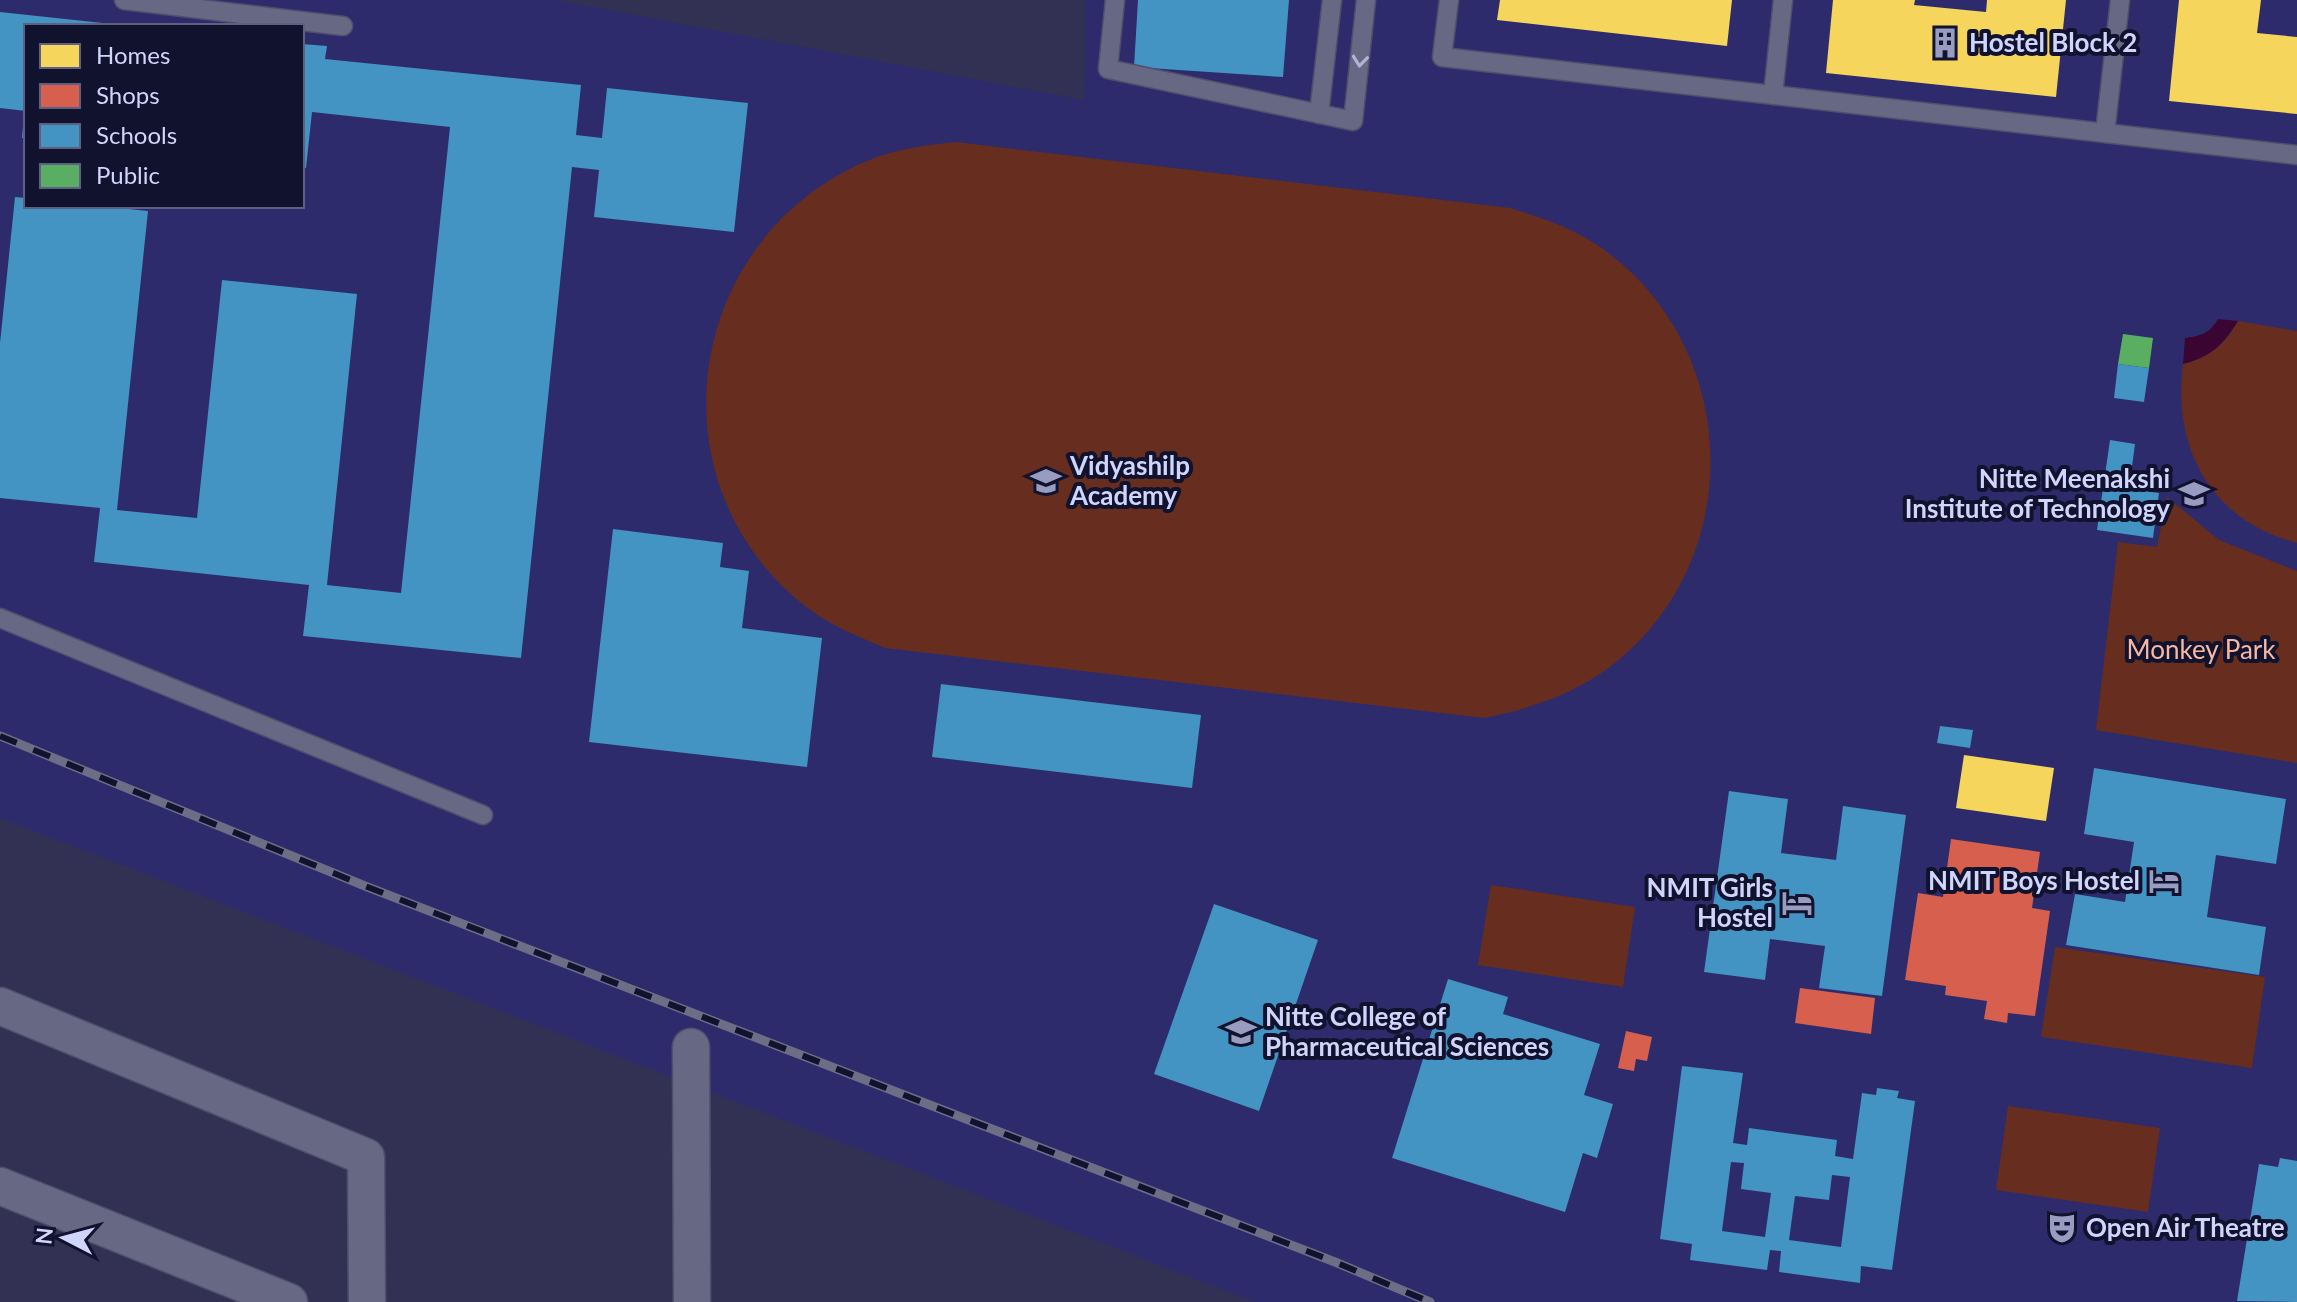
<svg xmlns="http://www.w3.org/2000/svg" width="2297" height="1302" viewBox="0 0 2297 1302" font-family="Lato,sans-serif">
	<style>
		.built { fill: #2d2b6b; fill-rule: evenodd }
		.green { fill: #672e1f }
		.water { fill: #3a0531 }
		.homes { fill: #f6d55c }
		.shops { fill: #d6604d }
		.schools { fill: #4393c3; fill-rule: evenodd }
		.public { fill: #5aae61 }
		.lines { fill: none; stroke-linecap: round; stroke-linejoin: round }
		.service-casing { stroke: #504e6d; stroke-width: 21 }
		.minor-casing { stroke: #504e6d; stroke-width: 39 }
		.service { stroke: #676883; stroke-width: 18 }
		.minor { stroke: #676883; stroke-width: 36 }
		.rail-casing { stroke: #6e6d86; stroke-width: 9 }
		.rail { stroke: #11122e; stroke-width: 6; stroke-dasharray: 18; stroke-linecap: butt }
		.oneway { stroke: #b0b4d8 }
		.labels { text-anchor: middle; stroke-width: 8; stroke-linejoin: round; paint-order: stroke }
		.poi-label { font-size: 26px; font-weight: bold; fill: #d0d5fc; stroke: #11122e; text-anchor: start }
		.park-label { font-size: 26px; fill: #f7b8a3; stroke: #11122e }
	</style>
	<rect width="100%" height="100%" fill="#323153"/>
	<path class="built" d="M0 0H556L1084 100 1085 0H2297V1302H1255L0 818ZM26 26H302V206H26Z"/>
	<g class="green">
		<path d="M956 142 1510 208C1539 217 1568 226 1594 243 1743 340 1751 563 1607 669 1570 696 1528 709 1484 718L885 648C857 636 829 625 805 606 648 482 685 238 867 161 895 149 926 145 956 142Z"/>
		<path d="M2238 321 2297 331V543C2211 521 2172 448 2183 364 2209 357 2225 345 2238 321Z"/>
		<path d="M2167 497 2219 540 2297 571V763L2096 730 2118 542 2157 547Z"/>
		<path d="M1491 885 1635 907 1623 987 1478 965Z"/>
		<path d="M2055 947 2265 977 2252 1068 2041 1037Z"/>
		<path d="M2008 1106 2160 1128 2148 1212 1996 1190Z"/>
	</g>
	<path class="water" d="M2218 319 2238 321C2222 346 2212 356 2183 364L2185 338C2201 336 2210 333 2218 319Z"/>
	<g class="homes">
		<path d="M1500 0H1732L1727 46 1497 20Z"/>
		<path d="M1833 0H1915L1914 5 1986 12 1987 0H2066L2056 97 1826 73Z"/>
		<path d="M2179 0H2261L2257 33 2297 37V114L2169 101Z"/>
		<path d="M1964 755 2054 768 2046 821 1956 808Z"/>
	</g>
	<g class="shops">
		<path d="M1951 839 2040 852 2032 908 2050 911 2035 1016 2008 1013 2007 1023 1984 1019 1987 1001 1945 995 1946 986 1905 980 1918 893 1943 897Z"/>
		<path d="M1800 988 1875 998 1871 1034 1795 1023Z"/>
		<path d="M1626 1031 1652 1037 1647 1061 1636 1059 1634 1071 1618 1068Z"/>
	</g>
	<g class="schools">
		<path d="M1138 0H1289L1283 77 1134 67Z"/>
		<path d="M0 12 112 24V26H26V111L0 108Z"/>
		<path d="M302 44 327 46 325 59 581 85 576 135 602 138 607 88 748 103 734 232 594 217 599 170 572 167 521 658 303 636 309 585 94 562 100 508 0 498V343L15 197 26 198V206H100L148 211 117 510 197 518 222 280 357 294 327 585 401 593 450 127 312 112 306 168 302 167Z"/>
		<path d="M24 115 26 116V138H22Z"/>
		<path d="M2118 364 2149 368 2144 402 2114 398Z"/>
		<path d="M2110 440 2135 444 2129 489 2159 493 2153 538 2097 530Z"/>
		<path d="M613 529 723 543 720 567 749 571 742 628 822 638 807 767 589 742Z"/>
		<path d="M941 684 1201 715 1192 788 932 757Z"/>
		<path d="M1940 726 1973 730 1970 748 1937 743Z"/>
		<path d="M2094 768 2286 799 2276 864 2216 855 2207 917 2266 927 2259 975 2066 945 2075 894 2125 902 2134 842 2084 834Z"/>
		<path d="M1729 791 1788 799 1781 853 1836 860 1843 806 1906 815 1882 996 1819 988 1825 946 1770 939 1765 980 1704 972Z"/>
		<path d="M1214 904 1318 940 1259 1111 1154 1074Z"/>
		<path d="M1448 979 1508 997 1503 1014 1600 1044 1584 1095 1613 1104 1597 1158 1583 1153 1565 1212 1392 1158Z"/>
		<path d="M1682 1066 1743 1073 1733 1143 1747 1145 1749 1128 1837 1140 1835 1156 1853 1159 1862 1093 1876 1095 1877 1088 1899 1091 1897 1098 1915 1101 1892 1270 1861 1266 1860 1283 1779 1272 1781 1251 1770 1250 1767 1270 1690 1260 1692 1244 1660 1239ZM1731 1162 1744 1163 1741 1189 1771 1193 1765 1237 1722 1231ZM1832 1175 1850 1177 1841 1247 1789 1240 1795 1196 1829 1200Z"/>
		<path d="M2280 1158 2297 1161V1302L2237 1301 2259 1164 2278 1167Z"/>
	</g>
	<path class="public" d="M2123 334 2153 338 2149 368 2118 364Z"/>
	<g class="lines">
		<g class="service-casing">
			<g id="service">
				<path d="M124 0 343 26"/>
				<path d="M1115 0 1108 69 1353 121 1366 0"/>
				<path d="M1449 0 1442 57 2297 155"/>
				<path d="M1773 95 1783 0"/>
				<path d="M1319 114 1332 0"/>
				<path d="M2105 133 2120 0"/>
				<path d="M0 618 483 815"/>
			</g>
		</g>
		<g class="minor-casing">
			<g id="minor">
				<path d="M0 1006 366 1157 367 1302"/>
				<path d="M691 1047 692 1302"/>
				<path d="M0 1186 289 1302"/>
			</g>
		</g>
		<use href="#service" class="service"/>
		<use href="#minor" class="minor"/>
		<g class="rail-casing">
			<path id="rail" d="M0 736 365 886 1335 1262 1430 1302"/>
		</g>
		<use href="#rail" class="rail"/>
	</g>
	<defs><path id="oneway-chevron" d="M-2-3.5L2.5 0L-2 3.5" fill="none" stroke-width="1.6" stroke-linecap="round" stroke-linejoin="round" transform="scale(2)"/></defs>
	<use class="oneway" href="#oneway-chevron" transform="translate(1360 61) rotate(96)"/>
	<defs>
		<g id="building-bare" transform="scale(2.4)"><path d="M-4-6H4V6H1V3H-1V6H-4ZM-2.5-4.3h1.7v1.8h-1.7ZM.8-4.3h1.7v1.8H.8ZM-2.5-1h1.7V.8h-1.7ZM.8-1h1.7V.8H.8Z" fill="#999cc1" stroke="#11122e" stroke-width="2.5" paint-order="stroke"/></g>
		<g id="school-bare" transform="scale(2.4)"><path d="M0-5L7-2L0 1L-7-2ZM-4 1L0 2.5L4 1V4Q0 6-4 4Z" fill="#999cc1" stroke="#11122e" stroke-width="2.5" paint-order="stroke"/></g>
		<g id="university-bare" transform="scale(2.4)"><path d="M0-5L7-2L0 1L-7-2ZM-4 1L0 2.5L4 1V4Q0 6-4 4Z" fill="#999cc1" stroke="#11122e" stroke-width="2.5" paint-order="stroke"/></g>
		<g id="hotel-bare" transform="scale(2.4)"><path d="M-6-4.5h1.5V1H6V5H4.5V3h-9V5H-6ZM-4 0a1.8 1.8 0 1 1 3.6 0ZM.5 0V-2.5h3Q6-2.5 6 0Z" fill="#999cc1" stroke="#11122e" stroke-width="2.5" paint-order="stroke"/></g>
		<g id="theatre-bare" transform="scale(2.4)"><path d="M-5-5.5Q0-4 5-5.5V0Q5 5 0 6Q-5 5-5 0ZM-3.3-2.5H-1v1.5H-3.3ZM1-2.5H3.3v1.5H1ZM-2.8 1Q0 5.5 2.8 1Z" fill="#999cc1" stroke="#11122e" stroke-width="2.5" paint-order="stroke"/></g>
	</defs>
	<g fill-rule="evenodd">
		<use href="#building-bare" x="1945" y="43"/>
		<use href="#school-bare" x="1046" y="481"/>
		<use href="#university-bare" x="2194" y="494"/>
		<use href="#hotel-bare" x="2164" y="881"/>
		<use href="#hotel-bare" x="1797" y="903"/>
		<use href="#university-bare" x="1241" y="1032"/>
		<use href="#theatre-bare" x="2062" y="1228"/>
	</g>
	<g class="labels">
		<g class="poi-label">
			<text x="1969" y="52">Hostel Block 2</text>
			<text x="1070" y="475">Vidyashilp<tspan x="1070" dy="30">Academy</tspan></text>
			<text x="2170" y="488" text-anchor="end">Nitte Meenakshi<tspan x="2170" dy="30">Institute of Technology</tspan></text>
			<text x="2140" y="890" text-anchor="end">NMIT Boys Hostel</text>
			<text x="1773" y="897" text-anchor="end">NMIT Girls<tspan x="1773" dy="30">Hostel</tspan></text>
			<text x="1265" y="1026">Nitte College of<tspan x="1265" dy="30">Pharmaceutical Sciences</tspan></text>
			<text x="2086" y="1237">Open Air Theatre</text>
		</g>
		<g class="park-label">
			<text x="2201" y="659">Monkey Park</text>
		</g>
	</g>
	<rect x="24" y="24" width="280" height="184" fill="#11122e" stroke="#5d6080" stroke-width="2"/>
	<rect x="40" y="44" width="40" height="24" fill="#f6d55c" stroke="#5d6080" stroke-width="2"/>
	<text x="96" y="64" font-size="24" fill="#d0d5fc">Homes</text>
	<rect x="40" y="84" width="40" height="24" fill="#d6604d" stroke="#5d6080" stroke-width="2"/>
	<text x="96" y="104" font-size="24" fill="#d0d5fc">Shops</text>
	<rect x="40" y="124" width="40" height="24" fill="#4393c3" stroke="#5d6080" stroke-width="2"/>
	<text x="96" y="144" font-size="24" fill="#d0d5fc">Schools</text>
	<rect x="40" y="164" width="40" height="24" fill="#5aae61" stroke="#5d6080" stroke-width="2"/>
	<text x="96" y="184" font-size="24" fill="#d0d5fc">Public</text>
	<g transform="translate(64 1238) rotate(276)" stroke="#11122e" stroke-width="6" paint-order="stroke">
	<path d="M0-6L14 30L0 20L-14 30Z" fill="#d0d5fc"/>
	<text y="-12" font-size="22" font-weight="bold" text-anchor="middle" fill="#d0d5fc">N</text>
	</g>
</svg>
